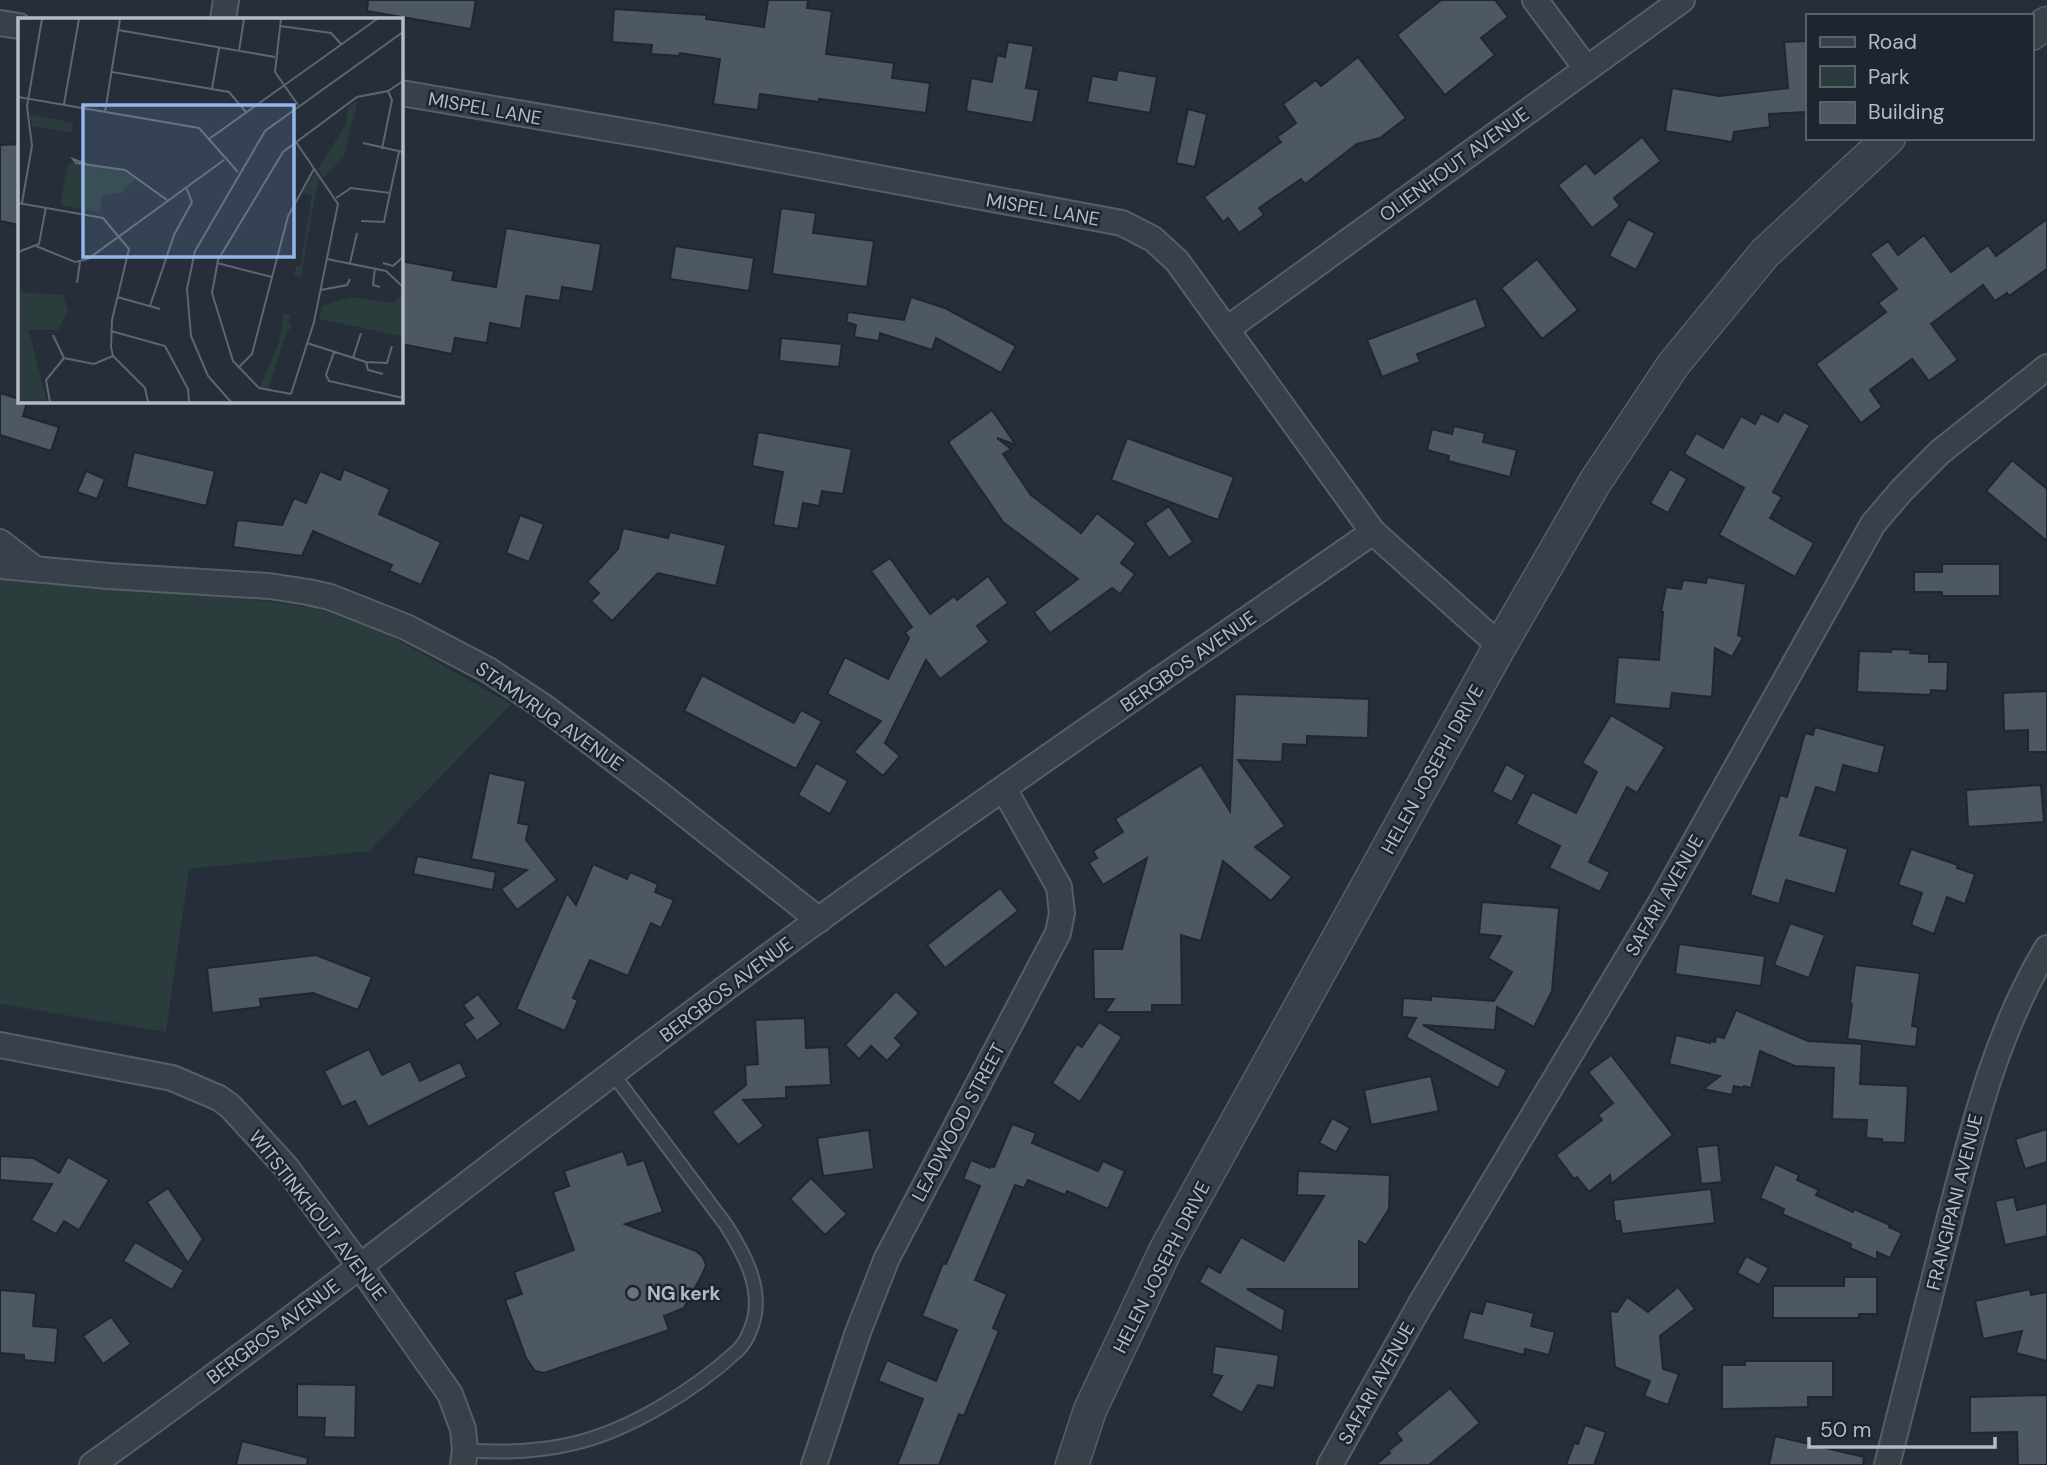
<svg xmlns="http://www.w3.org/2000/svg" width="2047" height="1465" viewBox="0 0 2047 1465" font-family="'DM Sans',sans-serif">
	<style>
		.green { fill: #2a3c3c }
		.building { fill: #4d5864; stroke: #1f2730; stroke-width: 2 }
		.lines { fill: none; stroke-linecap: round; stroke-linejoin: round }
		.service-casing { stroke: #565e67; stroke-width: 16 }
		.minor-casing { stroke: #565e67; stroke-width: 28 }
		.tertiary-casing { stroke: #565e67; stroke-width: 35 }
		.service { stroke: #384049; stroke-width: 12 }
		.minor { stroke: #384049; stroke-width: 24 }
		.tertiary { stroke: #384049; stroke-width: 32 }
		.worship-dot { fill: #6b7280; stroke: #1d252e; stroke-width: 2.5 }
		.labels { text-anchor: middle; stroke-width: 5; stroke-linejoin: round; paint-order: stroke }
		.street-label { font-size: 19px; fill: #b3bbc5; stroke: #1d252e }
		.poi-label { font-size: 19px; font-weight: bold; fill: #b3bbc5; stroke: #1d252e; text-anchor: start }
		.inset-road { fill: none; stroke: #5e6671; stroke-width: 2 }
		.view { fill: #91b7ec; fill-opacity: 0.15; stroke: #91b7ec; stroke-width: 3.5 }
		.inset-edge { fill: none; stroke: #b3bbc5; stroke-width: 3.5 }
	</style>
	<rect width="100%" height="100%" fill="#252e39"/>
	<path class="green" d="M0 575 249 599 310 607 370 624 511 704 369 851 189 869 166 1032 0 1004Z"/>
	<g class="building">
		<path d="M368 0H476L471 29 367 11Z"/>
		<path d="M768 0H808L807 8 832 11 826 54 894 63 892 78 930 83 926 113 819 99V102L760 94 758 110 713 104 720 59 680 53 679 56 651 54 652 45 612 42 614 9 707 15 706 19 764 27Z"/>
		<path d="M1441 0H1495L1508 17 1481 38 1495 55 1445 95 1397 35Z"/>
		<path d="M1807 41V112L1769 114 1770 127 1734 132 1732 142 1665 131 1672 88 1719 96 1788 88 1784 42Z"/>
		<path d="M1008 42 1034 46 1026 88 1039 90 1033 123 966 111 971 78 992 82 997 55 1005 57Z"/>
		<path d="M1358 57 1406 118 1380 138 1357 144 1305 184 1301 179 1259 208 1264 215 1239 233 1228 218 1223 222 1204 197 1281 142 1277 137 1296 123 1283 104 1316 80 1321 86Z"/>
		<path d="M1118 70 1157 77 1150 113 1087 102 1092 76 1116 80Z"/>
		<path d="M1188 109 1207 114 1195 167 1176 163Z"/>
		<path d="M1642 137 1661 161 1614 198 1620 206 1592 228 1558 185 1586 163 1595 174Z"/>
		<path d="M19 144V225L0 221V145Z"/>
		<path d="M781 208 816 213 813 233 874 241 867 287 772 274Z"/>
		<path d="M1628 219 1655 233 1636 270 1609 256Z"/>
		<path d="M2047 219V269L2009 296 2007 293 1995 301 1983 285 1931 324 1958 360 1929 381 1912 359 1870 390 1882 407 1861 423 1816 364 1886 312 1878 303 1897 289 1870 254 1888 241 1898 255 1924 235 1951 272 1988 245 1996 256Z"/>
		<path d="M506 228 601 244 593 292 562 287 560 301 526 296 521 329 490 323 487 343 455 338 452 354 401 344V261L454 271 452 280 496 287Z"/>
		<path d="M675 246 754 258 749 291 670 279Z"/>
		<path d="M1537 259 1578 310 1542 339 1501 288Z"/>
		<path d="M911 297 945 308 1016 346 1001 373 936 338 932 350 880 333 879 341 854 337 856 325 846 322 848 312 904 320Z"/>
		<path d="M1476 298 1486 327 1417 354 1420 362 1382 377 1367 340Z"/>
		<path d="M781 338 842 344 839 367 779 361Z"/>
		<path d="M0 393 19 399V401L27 402 23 416 59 427 51 451 0 435Z"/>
		<path d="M992 410 1016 445 997 438 1011 449 1003 454 1031 495 1081 533 1097 513 1136 543 1121 563 1135 574 1120 594 1112 588 1050 633 1034 612 1078 579 1003 522 948 442Z"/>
		<path d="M1784 412 1810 425 1773 492 1782 497 1770 518 1814 543 1795 577 1719 535 1744 488 1684 454 1696 433 1723 448 1741 416 1755 424 1761 413 1778 422Z"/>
		<path d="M1454 426 1485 433 1483 442 1517 450 1510 477 1448 461 1449 456 1427 450 1432 429 1452 434Z"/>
		<path d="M758 432 852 449 843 494 822 491 819 506 803 503 798 529 773 525 783 472 752 466Z"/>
		<path d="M1127 438 1234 477 1218 520 1111 480Z"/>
		<path d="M134 452 215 471 206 506 126 487Z"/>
		<path d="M2012 460 2047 489V541L1986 491Z"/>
		<path d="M344 469 390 489 379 514 441 542 421 585 389 571 392 565 313 531 302 556 233 547 237 520 282 525 294 498 306 503 320 471 340 480Z"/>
		<path d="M1670 469 1687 479 1668 513 1650 503Z"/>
		<path d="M86 471 105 479 97 499 77 492Z"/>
		<path d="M1169 506 1193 542 1169 558 1145 523Z"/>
		<path d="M520 515 544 524 529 562 506 553Z"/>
		<path d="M623 528 668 538 670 532 726 545 716 586 658 573 612 621 591 601 599 593 587 582 618 549Z"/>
		<path d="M890 558 930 614 954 596 957 600 988 576 1008 603 977 626 989 642 940 679 926 660 885 743 900 756 883 776 854 752 881 721 827 694 845 657 888 679 909 638 905 632 912 627 871 571Z"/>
		<path d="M1942 564H2000V596H1942V592H1914V572H1942Z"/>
		<path d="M1707 577 1746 584 1738 635 1743 638 1732 657 1715 648 1712 697 1672 693 1670 709 1614 704 1618 657 1659 660 1663 612H1661L1666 587 1681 589 1683 580 1706 583Z"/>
		<path d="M1891 649 1911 650 1910 653 1929 654V662H1948L1947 691 1931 690 1930 695 1857 692 1859 651 1891 652Z"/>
		<path d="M702 675 794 723 801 710 822 721 796 769 684 711Z"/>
		<path d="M2047 691V752H2028V730L2004 731 2003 693Z"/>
		<path d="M1235 694 1369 699 1368 738 1307 736V745L1283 744 1282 762 1238 760 1285 826 1255 847 1292 877 1271 901 1223 861 1201 941 1181 935 1182 1005H1152V1012H1105L1114 999H1094L1093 949H1122L1147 858 1103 885 1089 863 1097 858 1093 851 1123 832 1115 819 1201 765 1230 811Z"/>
		<path d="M1611 715 1665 747 1637 793 1627 787 1589 862 1610 872 1600 892 1549 868 1560 846 1516 824 1532 792 1576 813 1597 772 1582 763Z"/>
		<path d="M1815 727 1885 746 1878 774 1843 765 1836 793 1816 787 1800 835 1848 849 1835 894 1786 880 1779 904 1750 895 1780 795 1787 797 1805 733 1813 735Z"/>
		<path d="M816 763 848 781 830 814 798 795Z"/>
		<path d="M1506 764 1526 775 1512 802 1492 792Z"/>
		<path d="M489 773 526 781 518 823 529 825 526 840 557 880 517 910 501 889 527 870 471 859Z"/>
		<path d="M2041 785 2044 822 1968 827 1966 790Z"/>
		<path d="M1911 849 1958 865 1957 868 1975 874 1965 904 1947 897 1934 934 1911 925 1922 893 1898 885Z"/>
		<path d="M417 856 496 872 493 890 413 874Z"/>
		<path d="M593 864 627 879 630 872 658 884 655 892 674 900 661 928 651 923 628 976 590 960 573 998 578 1000 565 1031 516 1009 567 893 576 905Z"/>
		<path d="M1000 888 1018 911 945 968 927 945Z"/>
		<path d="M1482 902 1559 908 1552 991 1534 1027 1497 1007 1495 1030 1423 1025 1507 1070 1498 1088 1406 1037 1416 1018 1402 1017 1403 998 1431 1000V996L1494 1001 1512 972 1488 958 1501 936 1479 934Z"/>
		<path d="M1790 923 1825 935 1809 978 1774 965Z"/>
		<path d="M1679 944 1765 956 1761 986 1675 974Z"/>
		<path d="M316 955 372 977 358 1010 313 993 260 999 261 1007 212 1013 207 968Z"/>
		<path d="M1855 965 1920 973 1912 1026 1918 1027 1916 1047 1847 1039 1852 1004 1850 1003Z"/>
		<path d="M896 991 919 1013 895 1038 902 1045 887 1061 871 1046 859 1059 845 1045Z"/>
		<path d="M478 994 501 1024 477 1041 464 1024 473 1018 463 1005Z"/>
		<path d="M1736 1010 1808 1041 1862 1044 1860 1084 1908 1086 1905 1143 1882 1142V1139L1866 1138 1867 1120 1832 1119 1834 1068 1795 1066 1760 1051 1751 1088 1744 1086V1088L1734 1086 1732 1095 1703 1089 1720 1076 1669 1064 1676 1035 1710 1043V1041L1715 1042 1716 1036 1724 1038Z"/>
		<path d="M805 1018 806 1048 829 1047 831 1085 786 1087V1098L743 1100 764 1126 738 1145 712 1112 746 1085 745 1065 758 1064 755 1020Z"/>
		<path d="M1099 1022 1122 1037 1080 1102 1052 1083 1077 1044 1082 1047Z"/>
		<path d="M369 1049 382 1075 410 1061 420 1081 460 1062 467 1077 368 1127 355 1101 342 1107 324 1071Z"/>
		<path d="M1611 1055 1673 1135 1611 1184 1610 1175 1589 1192 1577 1177 1574 1179 1556 1155 1602 1120 1598 1115 1613 1103 1588 1072Z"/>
		<path d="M1431 1076 1439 1111 1371 1125 1364 1090Z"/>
		<path d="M1332 1118 1350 1128 1336 1152 1319 1143Z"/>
		<path d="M1012 1124 1036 1133 1032 1143 1098 1171 1103 1161 1125 1171 1108 1209 1067 1191 1065 1195 1028 1180 1024 1188 1015 1185 975 1280 1007 1294 993 1328 999 1331 964 1416 959 1414 939 1465H897L923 1399 878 1381 887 1360 936 1381 957 1330 922 1316 943 1263 946 1264 980 1186 963 1179 971 1160 990 1168 991 1166 994 1167Z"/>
		<path d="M2047 1129V1162L2025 1169 2015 1139Z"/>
		<path d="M869 1130 874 1169 823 1176 817 1138Z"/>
		<path d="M1718 1145 1722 1182 1701 1184 1697 1147Z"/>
		<path d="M623 1151 628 1165 644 1160 663 1212 625 1224 696 1251 703 1257 706 1265 703 1273 684 1308 664 1316 669 1330 544 1373 535 1371 526 1358 505 1300 522 1294 514 1272 574 1250 553 1192 569 1186 564 1171Z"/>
		<path d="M0 1156 33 1158 59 1173 68 1157 109 1180 79 1230 64 1221 56 1234 31 1220 52 1184 0 1180Z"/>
		<path d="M1775 1164 1799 1175 1797 1180 1819 1190 1816 1195 1853 1212 1854 1209 1890 1225 1889 1227 1902 1233 1890 1258 1877 1252V1260L1850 1248 1851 1244 1782 1214 1784 1209 1760 1198Z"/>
		<path d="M1298 1171 1390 1175 1389 1209 1366 1245 1359 1241V1289H1247L1285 1310 1282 1332 1199 1282 1208 1266 1220 1273 1241 1237 1284 1261 1324 1196 1297 1195Z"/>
		<path d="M811 1178 847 1214 825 1235 790 1199Z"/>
		<path d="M168 1188 203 1239 188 1263 147 1202Z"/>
		<path d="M1711 1189 1715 1223 1622 1234 1620 1221H1615L1613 1200Z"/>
		<path d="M2014 1197 2017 1210 2047 1203V1236L2005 1245 1995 1201Z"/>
		<path d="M135 1242 184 1270 172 1290 123 1261Z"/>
		<path d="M1746 1256 1769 1268 1759 1285 1737 1273Z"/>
		<path d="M1844 1277H1877V1314H1859V1318H1773V1286H1844Z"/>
		<path d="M1678 1287 1695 1309 1660 1336 1663 1369 1679 1374 1668 1405 1644 1396 1650 1381 1615 1367 1610 1311 1617 1312 1627 1297 1648 1312Z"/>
		<path d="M2030 1289 2031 1295 2047 1292V1361L2016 1353 2022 1331 1983 1339 1975 1301Z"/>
		<path d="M0 1290 36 1293 33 1326 58 1328 55 1363 24 1360V1355L0 1353Z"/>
		<path d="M1486 1301 1534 1313 1531 1326 1555 1332 1549 1355 1525 1349 1524 1355 1462 1339 1470 1311 1482 1314Z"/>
		<path d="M111 1317 131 1344 103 1364 83 1336Z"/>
		<path d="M1215 1346 1279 1355 1274 1388 1258 1385 1242 1413 1211 1396 1222 1376 1212 1374Z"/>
		<path d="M1745 1361H1833V1397H1808V1407L1722 1409V1365H1745Z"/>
		<path d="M297 1384 356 1385 355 1438 324 1437 325 1418 297 1417Z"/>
		<path d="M1450 1388 1480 1423 1429 1465H1375L1390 1453 1388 1451 1402 1440 1396 1433Z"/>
		<path d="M2047 1395V1465H2018L2017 1432 1970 1433V1397Z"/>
		<path d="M1585 1425 1606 1432 1594 1465H1566L1574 1443 1578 1444Z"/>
		<path d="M1775 1436 1864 1457 1863 1465H1769Z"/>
		<path d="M242 1441 308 1458 307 1465H236Z"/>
	</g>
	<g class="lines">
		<g class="service-casing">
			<path id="service" d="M465 1450C500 1453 536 1452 571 1444 627 1432 695 1390 737 1351 745 1344 751 1330 754 1319 762 1285 743 1252 726 1225L613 1074"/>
		</g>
		<g class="minor-casing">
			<g id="minor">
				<path d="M1535 0 1586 68"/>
				<path d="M223 19 226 0"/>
				<path d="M0 23 19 26"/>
				<path d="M401 93 658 137 1122 223 1153 239 1177 261 1373 532 1500 646"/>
				<path d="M1227 329 1682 0"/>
				<path d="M0 542 34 568"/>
				<path d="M0 566 109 576 269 586 308 592 330 597 406 627 488 670 544 707 657 792 819 920"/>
				<path d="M0 1045 172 1078 219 1098 230 1106 286 1167 359 1265 450 1394 463 1429 465 1450 463 1465"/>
				<path d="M92 1465C338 1289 573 1098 818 920 1001 787 1188 661 1373 532"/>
				<path d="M814 1465 858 1332 887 1258 1058 933 1062 913 1059 887 1004 789"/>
				<path d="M1330 1465 1420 1305 1660 904 1873 524 1902 490 1940 452 2047 367"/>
				<path d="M1887 1465C1908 1383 1929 1300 1950 1217 1974 1124 1997 1031 2047 948"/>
			</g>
		</g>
		<g class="tertiary-casing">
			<g id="tertiary">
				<path d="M2031 34 2047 23"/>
				<path d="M1072 1465 1090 1410 1165 1251 1500 646 1595 482 1673 365 1765 253 1889 138"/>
			</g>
		</g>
		<use href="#service" class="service"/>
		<use href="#minor" class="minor"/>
		<use href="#tertiary" class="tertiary"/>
	</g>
	<circle class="worship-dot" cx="633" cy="1293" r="7"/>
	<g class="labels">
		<g class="street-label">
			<text transform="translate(485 108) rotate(10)" y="7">MISPEL LANE</text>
			<text transform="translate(1454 164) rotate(-36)" y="7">OLIENHOUT AVENUE</text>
			<text transform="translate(1043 209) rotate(10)" y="7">MISPEL LANE</text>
			<text transform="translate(1188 661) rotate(-35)" y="7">BERGBOS AVENUE</text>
			<text transform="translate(550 716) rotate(35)" y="7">STAMVRUG AVENUE</text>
			<text transform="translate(1432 769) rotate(-61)" y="7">HELEN JOSEPH DRIVE</text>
			<text transform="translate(1664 895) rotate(-60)" y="7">SAFARI AVENUE</text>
			<text transform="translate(726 989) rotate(-37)" y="7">BERGBOS AVENUE</text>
			<text transform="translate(958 1122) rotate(-62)" y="7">LEADWOOD STREET</text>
			<text transform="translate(1954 1202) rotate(-76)" y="7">FRANGIPANI AVENUE</text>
			<text transform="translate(318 1215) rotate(52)" y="7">WITSTINKHOUT AVENUE</text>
			<text transform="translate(1161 1267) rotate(-63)" y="7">HELEN JOSEPH DRIVE</text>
			<text transform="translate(273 1331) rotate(-37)" y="7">BERGBOS AVENUE</text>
			<text transform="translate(1376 1383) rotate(-61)" y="7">SAFARI AVENUE</text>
		</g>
		<g class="poi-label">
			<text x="647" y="1300">NG kerk</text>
		</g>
	</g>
	<g transform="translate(18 18)">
		<rect width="385" height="385" fill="#252e39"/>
		<path d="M340 82 326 139 306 160 300 151 328 106 330 89ZM12 96 55 105 54 115 14 108ZM50 145 97 150 117 160 103 175 84 177 82 194 42 187ZM297 154 305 164 301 163 297 177 283 259 276 257 278 248 282 249 294 177 284 175ZM0 274 45 277 50 293 40 312H11L29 384H0ZM385 276 384 318 301 301 304 288 333 279 375 285ZM266 295 273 297 270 305 275 307 268 316 250 372 242 369 261 325Z" fill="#2a3c3c"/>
		<path class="inset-road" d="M263 1 257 54 280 87M262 8 313 15 324 27M100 12 257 39M221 33 226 1M94 54 211 74 228 94M194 71 201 30M0 79 181 110 220 154M46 86 61 1M87 94 102 1M191 121 359 1M345 125 385 134M364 131 374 82 370 73M68 146 55 141 58 145 107 152 149 182M318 180 333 170 372 175 381 134M0 185 85 200 111 231 94 302 93 329 95 338 127 370 130 384M4 185 14 128 9 88 24 1M343 203 366 204 372 175M18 228 57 244 70 241 206 142M0 234 21 226 28 189M309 241 368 253 385 269M199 245 254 259M332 245 339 215M365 245 375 248 385 239M357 250 355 267 362 269M59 265 62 244M303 272 329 267 332 261M99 279 142 291M132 288 156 217 174 184 168 169M93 313 147 328 170 371 171 384M35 317 46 340 76 346 95 338M289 325 348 344M316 334 308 357 311 363 385 380M335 340 343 315M348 344 369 345 374 328M348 344 350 352 365 356M220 350 234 336 270 198 296 151M273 376 241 370 215 343 194 275 200 242 265 134 339 79 370 73 385 63M273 376 296 304 320 186 278 124M32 384 28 362 46 340M213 384 190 358 173 318 169 271 177 233 247 113 385 14"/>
		<path class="view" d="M65 87H276V239H65Z"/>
		<rect width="385" height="385" class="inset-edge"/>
	</g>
	<rect x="1806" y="14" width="228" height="126" fill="#1d252e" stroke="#59616a" stroke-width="2"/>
	<rect x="1820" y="37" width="35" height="10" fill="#384049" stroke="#59616a" stroke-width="2"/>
	<text x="1868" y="49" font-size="21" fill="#b3bbc5">Road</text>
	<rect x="1820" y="66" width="35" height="21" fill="#2a3c3c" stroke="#59616a" stroke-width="2"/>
	<text x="1868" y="84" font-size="21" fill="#b3bbc5">Park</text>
	<rect x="1820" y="102" width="35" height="21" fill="#4d5864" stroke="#59616a" stroke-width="2"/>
	<text x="1868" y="119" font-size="21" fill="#b3bbc5">Building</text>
	<path d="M1809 1437v10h186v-10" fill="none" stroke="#b3bbc5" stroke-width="3.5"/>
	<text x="1820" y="1437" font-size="21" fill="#b3bbc5" stroke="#1d252e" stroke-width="5" paint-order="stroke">50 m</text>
</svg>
